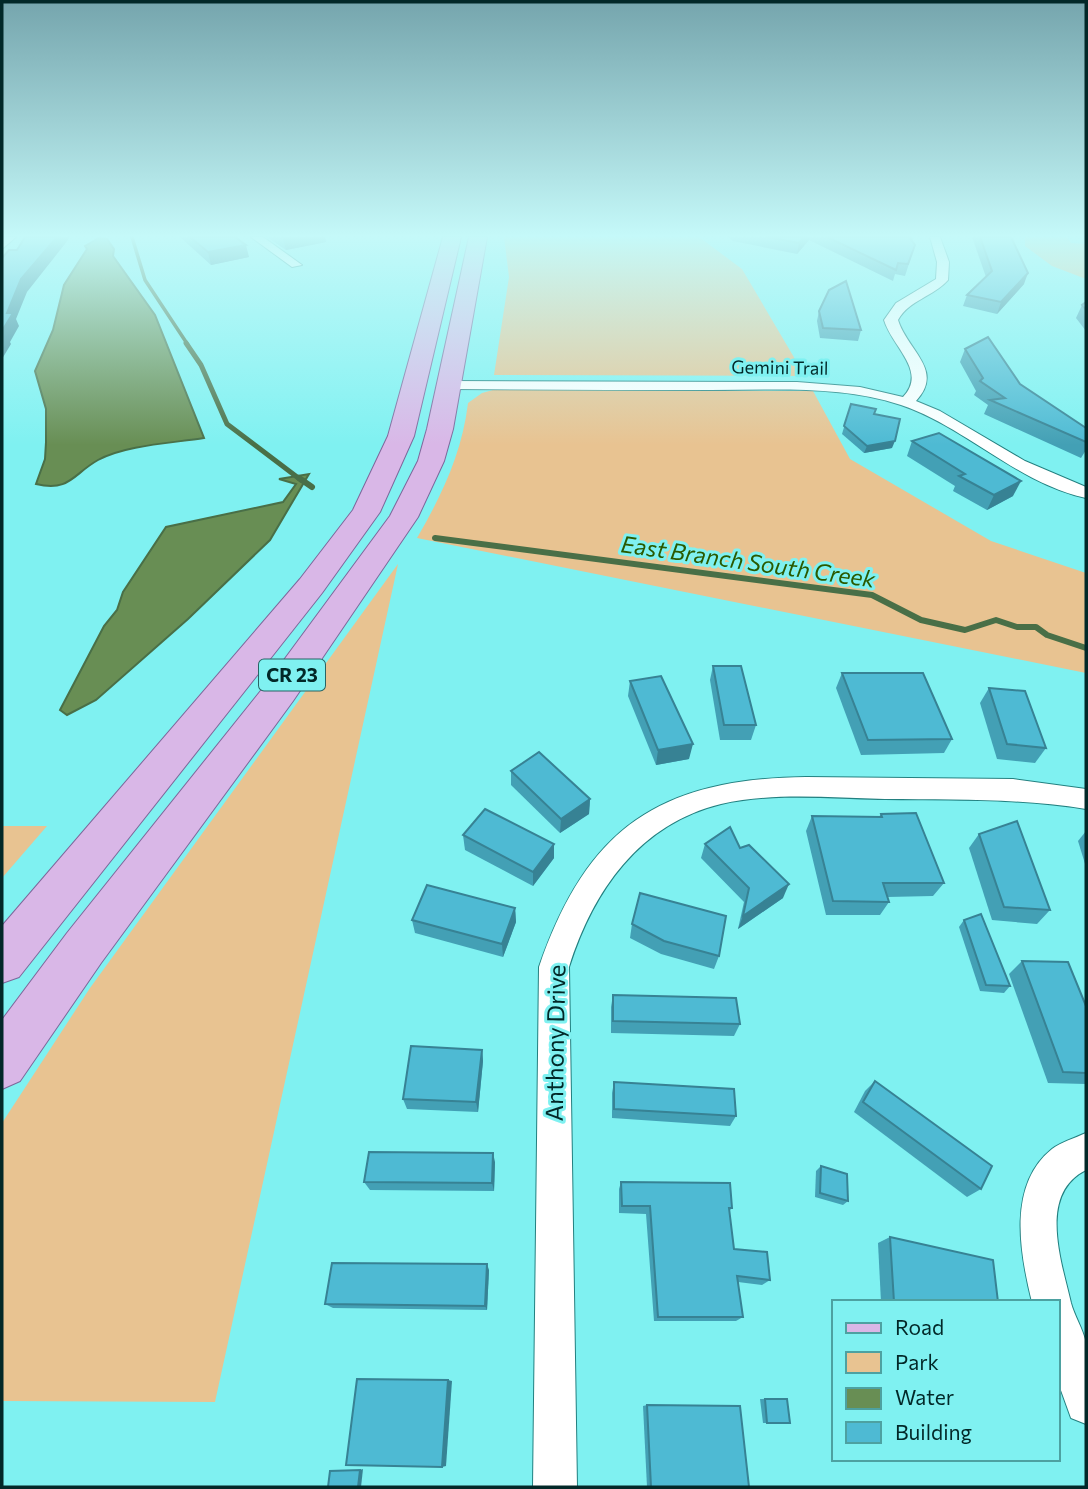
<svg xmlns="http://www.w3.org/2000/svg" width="1088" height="1489" viewBox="0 0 1088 1489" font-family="Commissioner,sans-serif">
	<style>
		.green { fill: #e8c391 }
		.water { fill: #688e54; stroke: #496f47; stroke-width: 2 }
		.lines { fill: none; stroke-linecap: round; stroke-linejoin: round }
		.stream-far2 { stroke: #496f47; stroke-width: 3.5 }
		.stream-far1 { stroke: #496f47; stroke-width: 5 }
		.stream { stroke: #496f47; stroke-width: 6 }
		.minor-casing { stroke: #238080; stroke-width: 2 }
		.primary-casing { stroke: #7d669a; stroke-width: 2 }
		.minor { fill: #fff; fill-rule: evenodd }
		.primary { fill: #d9b7e7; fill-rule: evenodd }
		.wall { fill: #43a0b5 }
		.shaded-wall { fill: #378294 }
		.building { fill: #4ebad3; stroke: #378294; stroke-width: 2 }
		.labels { text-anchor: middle; stroke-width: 6; stroke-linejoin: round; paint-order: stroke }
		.far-street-label { font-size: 18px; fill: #022828; stroke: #7ff1f1 }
		.shield { fill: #7ff1f1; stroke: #286464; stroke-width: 2 }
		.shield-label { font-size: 19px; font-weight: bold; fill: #022828 }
		.water-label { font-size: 23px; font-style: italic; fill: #2a5900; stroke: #7ff1f1 }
		.near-street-label { font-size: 24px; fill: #022828; stroke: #7ff1f1 }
	</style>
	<rect width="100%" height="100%" fill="#7ff1f1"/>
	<g class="green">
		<path d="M504 237H699L742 269 805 376 494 375 509 277Z"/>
		<path d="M1025 237H1067L1071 243 1086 244V279L1052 266 1025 246Z"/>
		<path d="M493 390 813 391 850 459 991 541 1086 573V673L417 538C442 495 462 453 468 403L482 393Z"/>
		<path d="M398 564 215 1402 2 1401V1123L90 988Z"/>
		<path d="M2 826H47L2 878Z"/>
	</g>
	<g class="water">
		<path d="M99 238 107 239 114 249 113 256 155 315 204 438C173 443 125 445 98 460 73 474 70 492 36 484L45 459 46 442V409L35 371 53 330 64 285 87 249 85 246Z"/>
		<path d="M309 474 270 540 188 619 96 700 67 715 60 710 104 626 117 610 123 592 166 527 283 502 296 484 279 479Z"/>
	</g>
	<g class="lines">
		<path class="stream-far2" d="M132 237 145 280 188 345"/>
		<path class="stream-far1" d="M186 343 201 365 227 424 301 480"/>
		<g class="stream">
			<path d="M299 478 312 487"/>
			<path d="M435 538 872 595 921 620 965 630 996 620 1017 627H1036L1047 635 1086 648"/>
		</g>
		<g class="minor-casing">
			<g id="minor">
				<path d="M5 237H16L2 249V240Z"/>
				<path d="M251 237H263L302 265 292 267Z"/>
				<path d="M930 237H940L949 262 948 280C933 297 909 300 898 320 907 350 945 370 916 401L940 411 1025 461 1086 487V498C1017 483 966 427 901 405 841 385 773 390 710 390 623 390 536 390 449 389L442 385 449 381 797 382 860 387 903 397C928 371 892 347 884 320L896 303 936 279 937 262Z"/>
				<path d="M806 777 1013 779 1086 789V809C1019 798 953 800 885 799 831 798 774 792 721 804 639 824 593 891 569 967L577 1487H533L539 967C587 828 659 779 806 777Z"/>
				<path d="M1086 1133V1170C1037 1194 1062 1263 1071 1303 1074 1315 1083 1329 1086 1343 1088 1365 1087 1401 1086 1424L1071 1418 1058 1382V1302H1032C1020 1254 1007 1185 1052 1149 1061 1142 1075 1138 1086 1133Z"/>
			</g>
		</g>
		<g class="primary-casing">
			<g id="primary">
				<path d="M443 237H461L414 436 380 512 322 593 19 977 2 983V926L300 579 353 510 388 436Z"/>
				<path d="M469 237H487L453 429 444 461 418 517 293 701 101 963 20 1081 2 1089V1020L67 933 267 683 390 516 418 461 427 429Z"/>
			</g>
		</g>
		<use href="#minor" class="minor"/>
		<use href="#primary" class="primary"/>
	</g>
	<g class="wall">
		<path d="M180 237H235L249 257 211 265Z"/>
		<path d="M267 237H325L326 242 286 250Z"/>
		<path d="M729 237H913L912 241 915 245 905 276 895 274 893 281 809 240 797 254 733 241Z"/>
		<path d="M972 237H1011L1024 284 997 314 963 306 967 295 986 277Z"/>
		<path d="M1086 302V331L1076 318 1082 305Z"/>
		<path d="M819 311 861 330 858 341 820 338 817 321Z"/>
		<path d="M965 349 1086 428V450L1081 458 984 414 988 405 974 395 976 391 960 362Z"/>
		<path d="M851 404 874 414 892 448 864 453 842 434Z"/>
		<path d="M912 441 1013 496 987 510 953 491 955 486 907 456Z"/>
		<path d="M713 666 756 725 751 740H720L710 680Z"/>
		<path d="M842 673 952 739 944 753 861 755 836 688Z"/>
		<path d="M630 681 689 759 656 765 628 696Z"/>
		<path d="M989 688 1046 748 1035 763 997 759 980 703Z"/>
		<path d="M511 771 590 799 589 814 560 833 511 785Z"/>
		<path d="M881 814 944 883 933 896 887 897 889 902 880 915H826L806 831 812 816 879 817Z"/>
		<path d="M1086 831V867L1078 841Z"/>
		<path d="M979 834 1050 910 1037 924 992 920 969 848Z"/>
		<path d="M463 835 554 844V858L533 886 465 850Z"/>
		<path d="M705 844 740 848 783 898 738 929 744 902 701 858Z"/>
		<path d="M515 908 516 922 503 957 415 933 412 920Z"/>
		<path d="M964 920 1010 986 1004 993 980 991 959 927Z"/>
		<path d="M632 924 719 956 714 969 661 954 630 938Z"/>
		<path d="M1022 961 1086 1006V1084L1048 1083 1009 974Z"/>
		<path d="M613 995 740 1024 734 1036 611 1033V1007Z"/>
		<path d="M482 1050 483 1061 478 1112 407 1109 403 1099Z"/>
		<path d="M875 1081 981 1189 967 1197 854 1112 865 1091Z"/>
		<path d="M614 1082 736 1116 730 1126 612 1118V1093Z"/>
		<path d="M495 1162 494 1191 370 1190 364 1182Z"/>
		<path d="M821 1166 848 1201 843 1205 815 1197 816 1171Z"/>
		<path d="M621 1182 732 1208 729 1211 734 1249 770 1280 762 1285 738 1282 743 1317 736 1321H654L646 1214 619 1213V1189Z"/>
		<path d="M890 1237 998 1302H881L878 1243Z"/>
		<path d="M489 1270 487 1310 333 1308 325 1304Z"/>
		<path d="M760 1399H765L790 1423H763Z"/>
		<path d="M647 1405 749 1487H647L643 1406Z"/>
	</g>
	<g class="shaded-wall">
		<path d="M57 237H69L68 240 27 292 16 319 19 326 10 342 11 344 2 359V331L7 313 21 279Z"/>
		<path d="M290 237H325L326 242 286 250 283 238Z"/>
		<path d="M804 237H809V240L797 254 799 243Z"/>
		<path d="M246 245 249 257 211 265 208 252Z"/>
		<path d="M1028 273 1024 284 997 314 1001 302Z"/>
		<path d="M895 441 892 448 864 453 867 446Z"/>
		<path d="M1021 481 1013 496 987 510 994 495Z"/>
		<path d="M693 744 689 759 656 765 658 750Z"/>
		<path d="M590 799 589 814 560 833 561 819Z"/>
		<path d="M554 844V858L533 886V872Z"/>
		<path d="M789 884 783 898 738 929 743 916Z"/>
		<path d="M515 908 516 922 503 957 502 944Z"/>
		<path d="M482 1050 483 1061 478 1112 476 1102Z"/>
		<path d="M493 1153 495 1162 494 1191 492 1183Z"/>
		<path d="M487 1264 489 1270 487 1310 485 1306Z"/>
		<path d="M448 1380 452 1381 446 1466 442 1467Z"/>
		<path d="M363 1469 361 1487H358L360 1470Z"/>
	</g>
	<g class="building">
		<path d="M25 237H57L21 279 7 313H13L2 331H4L2 334V258L9 250H17Z"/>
		<path d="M190 237H235L246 245 208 252Z"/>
		<path d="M767 237H804L799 243Z"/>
		<path d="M827 237H909L915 245 908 264 898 263 896 270Z"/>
		<path d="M980 237H1011L1028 273 1001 302 967 295 992 271Z"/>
		<path d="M846 281 861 330 823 328 819 311 829 290Z"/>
		<path d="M1086 302V310L1082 305Z"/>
		<path d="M988 337 1020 384 1086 428V442L990 400 1005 398 980 381 983 378 965 349Z"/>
		<path d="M851 404 876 409 874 414 900 419 895 441 867 446 844 426Z"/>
		<path d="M939 433 1021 481 994 495 959 476 965 474 912 441Z"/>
		<path d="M713 666H741L756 725H724Z"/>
		<path d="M842 673H923L952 739 868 740Z"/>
		<path d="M661 676 693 744 658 750 630 681Z"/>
		<path d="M989 688 1025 691 1046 748 1007 744Z"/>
		<path d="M539 752 590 799 561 819 511 771Z"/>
		<path d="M485 809 554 844 533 872 463 835Z"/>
		<path d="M916 813 944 883H883L889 902 833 901 812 816 882 817 881 814Z"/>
		<path d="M1017 821 1050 910 1004 907 979 834Z"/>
		<path d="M730 827 740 848 749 845 789 884 743 916 749 888 705 844Z"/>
		<path d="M427 885 515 908 502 944 412 920Z"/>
		<path d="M640 893 726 916 719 956 664 941 632 924Z"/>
		<path d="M981 914 1010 986 986 985 964 920Z"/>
		<path d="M1022 961 1068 962 1086 1006V1073L1063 1072Z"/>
		<path d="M613 995 736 998 740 1024 613 1021Z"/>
		<path d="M411 1046 482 1050 476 1102 403 1099Z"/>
		<path d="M875 1081 992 1166 981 1189 863 1102Z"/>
		<path d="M614 1082 734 1089 736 1116 614 1109Z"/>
		<path d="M369 1152 493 1153 492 1183 364 1182Z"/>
		<path d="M821 1166 847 1174 848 1201 820 1193Z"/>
		<path d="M621 1182 730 1183 732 1208H729L734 1249 767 1252 770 1280 737 1276 743 1317H658L650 1206H622Z"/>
		<path d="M890 1237 993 1260 998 1302H894Z"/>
		<path d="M332 1263 487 1264 485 1306 325 1304Z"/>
		<path d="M357 1379 448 1380 442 1467 346 1465Z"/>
		<path d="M765 1399H787L790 1423H767Z"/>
		<path d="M647 1405 740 1406 749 1487H651Z"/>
		<path d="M360 1470 358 1487H328L330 1471Z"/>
	</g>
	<linearGradient id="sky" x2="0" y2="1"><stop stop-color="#75a5ad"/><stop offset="0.53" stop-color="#c5f9f9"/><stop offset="1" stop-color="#c5f9f9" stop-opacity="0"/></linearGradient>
	<rect width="1088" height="445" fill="url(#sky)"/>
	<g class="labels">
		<g class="far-street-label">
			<text transform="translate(780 368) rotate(1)" y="6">Gemini Trail</text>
		</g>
		<rect class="shield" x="259" y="659.5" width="66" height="31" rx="5"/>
		<g class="shield-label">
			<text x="292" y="682">CR 23</text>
		</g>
		<g class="water-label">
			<text transform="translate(748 562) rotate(8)" y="8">East Branch South Creek</text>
		</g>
		<g class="near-street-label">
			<text transform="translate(556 1043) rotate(-89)" y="8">Anthony Drive</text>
		</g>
	</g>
	<rect width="1088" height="1489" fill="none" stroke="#022828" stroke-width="7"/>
	<rect x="832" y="1300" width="228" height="161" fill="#7ff1f1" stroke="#4da1a1" stroke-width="2"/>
	<rect x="846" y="1323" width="35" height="10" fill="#d9b7e7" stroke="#4da1a1" stroke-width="2"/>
	<text x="895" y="1335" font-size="21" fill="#022828">Road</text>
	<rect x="846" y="1352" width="35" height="21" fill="#e8c391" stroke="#4da1a1" stroke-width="2"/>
	<text x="895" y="1370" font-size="21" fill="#022828">Park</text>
	<rect x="846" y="1388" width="35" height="21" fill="#688e54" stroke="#4da1a1" stroke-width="2"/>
	<text x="895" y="1405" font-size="21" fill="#022828">Water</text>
	<rect x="846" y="1422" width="35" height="21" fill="#4ebad3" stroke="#4da1a1" stroke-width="2"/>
	<text x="895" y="1440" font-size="21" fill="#022828">Building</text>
</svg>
